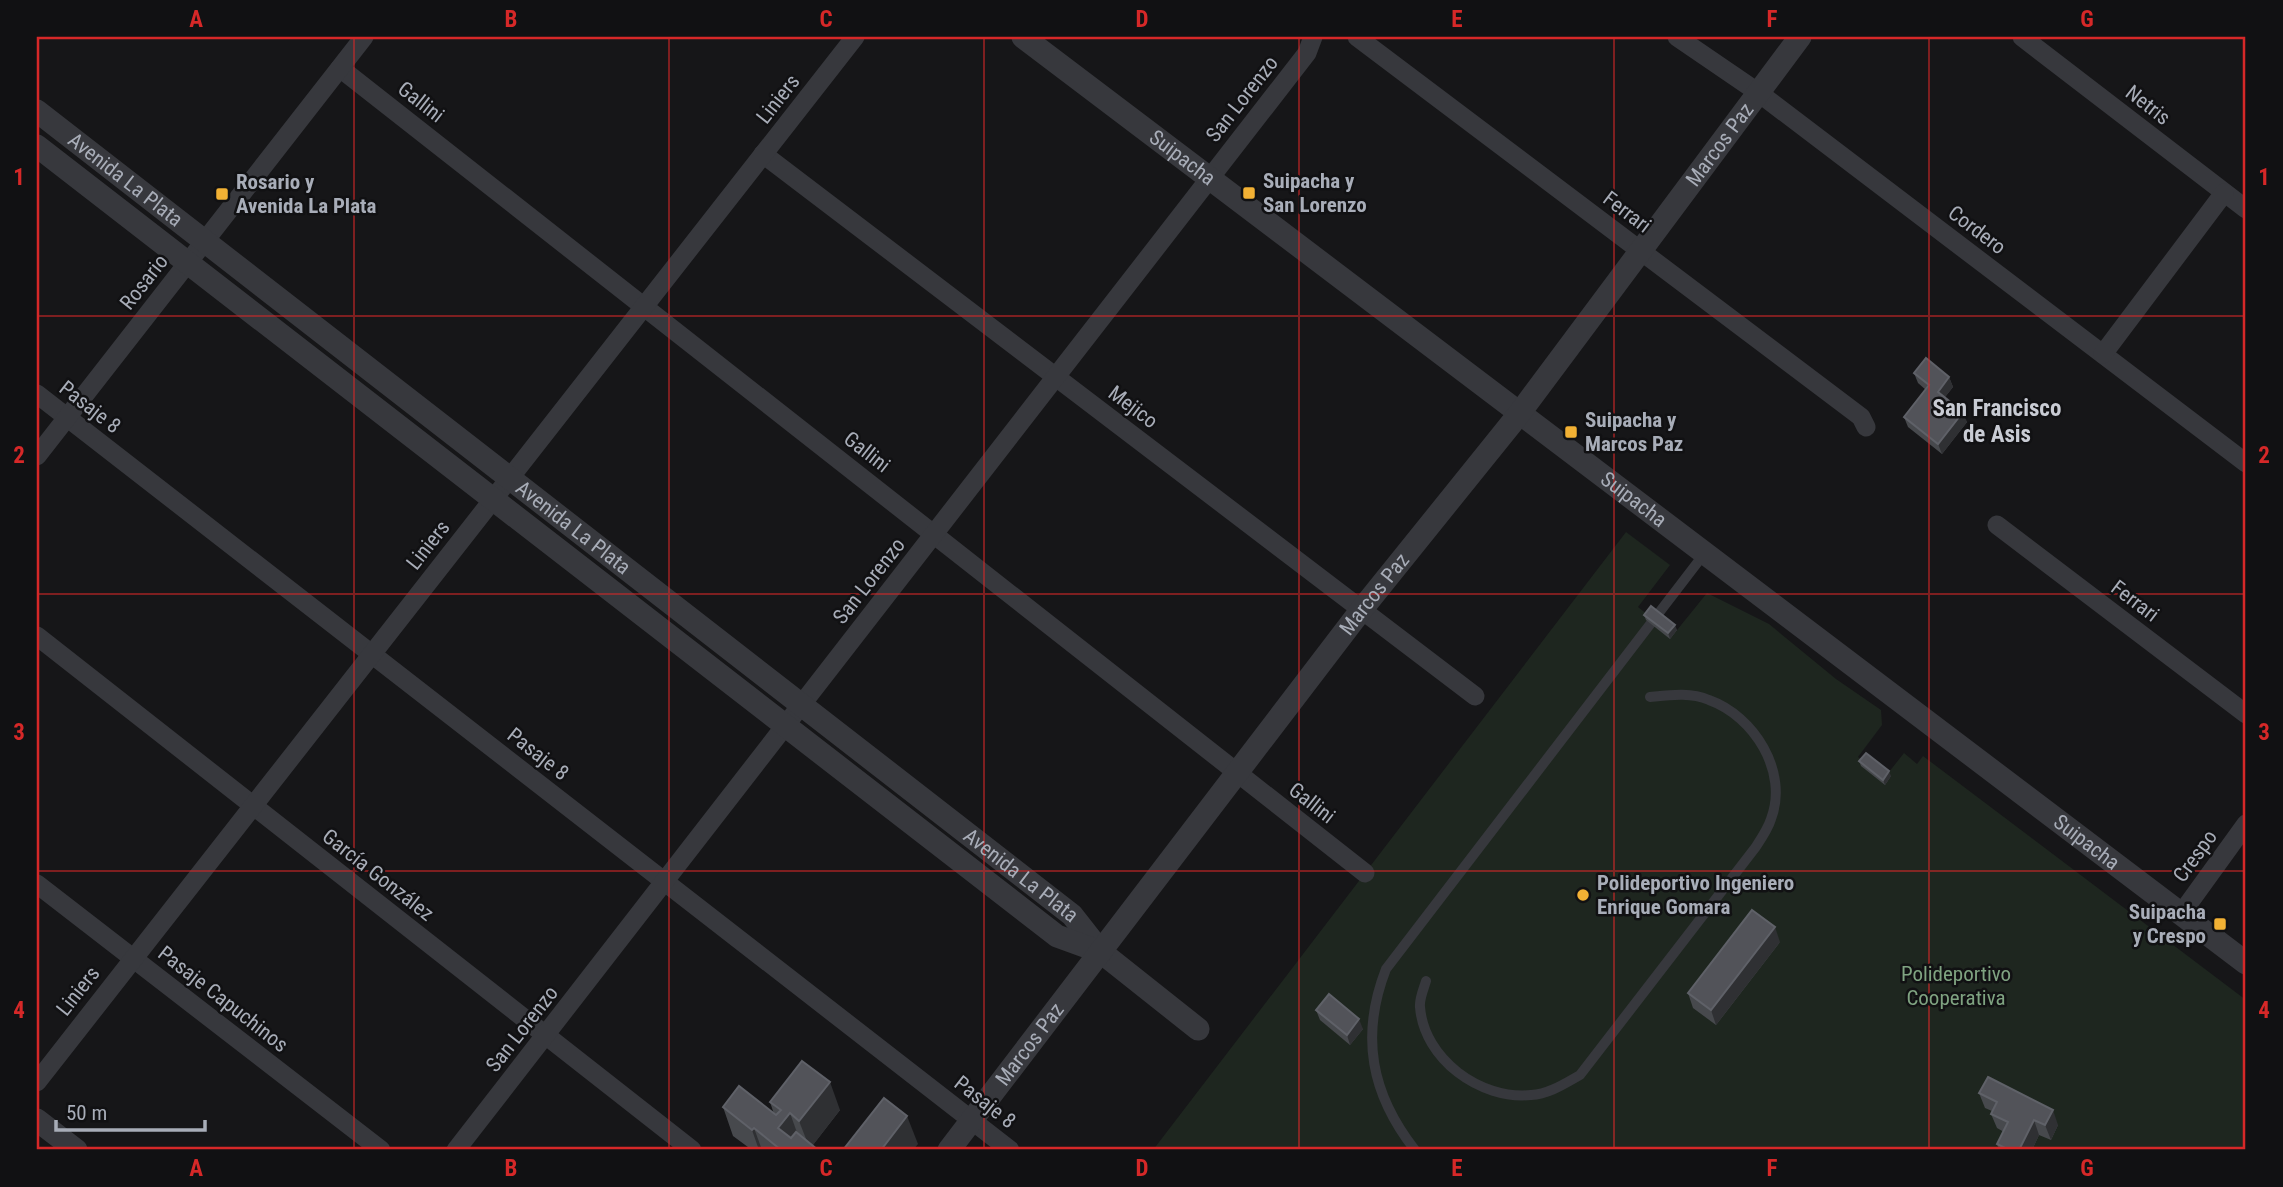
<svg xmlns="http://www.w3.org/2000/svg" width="2283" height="1187" viewBox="0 0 2283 1187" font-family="'Roboto Condensed',sans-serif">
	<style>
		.green { fill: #1e261f }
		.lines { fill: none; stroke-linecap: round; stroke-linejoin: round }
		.service { stroke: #37383d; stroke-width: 10 }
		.minor { stroke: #37383d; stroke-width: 19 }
		.tertiary { stroke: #37383d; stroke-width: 23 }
		.wall { fill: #47494d }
		.shaded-wall { fill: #2f3033 }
		.building { fill: #525359; stroke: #5f6168; stroke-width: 2 }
		.grid { fill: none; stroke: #d62828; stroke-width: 2; stroke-opacity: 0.55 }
		.poi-dot { fill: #f2b134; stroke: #111113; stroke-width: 2.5 }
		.labels { text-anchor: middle; stroke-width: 5; stroke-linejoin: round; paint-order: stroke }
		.street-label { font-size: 21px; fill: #a8adb8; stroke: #111113 }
		.poi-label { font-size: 21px; font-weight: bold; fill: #a8adb8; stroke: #111113; text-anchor: start }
		.park-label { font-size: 21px; fill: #7fa381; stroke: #111113 }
		.neighbourhood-label { font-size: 23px; font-weight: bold; fill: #c9ccd4; stroke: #111113 }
		.neatline { fill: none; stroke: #d62828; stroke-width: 2.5 }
		.grid-label { font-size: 23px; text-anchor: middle; font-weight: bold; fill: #d62828 }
	</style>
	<rect width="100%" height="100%" fill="#161618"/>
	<path class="green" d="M1626 532 1670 565 1638 607 1673 635 1707 593 1769 624 1836 679 1881 710 1882 725 1858 757 1885 777 1904 753 1917 764 1923 756 2246 1000V1150H1153Z"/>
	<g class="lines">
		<g class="service">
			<path d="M1426 981C1424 988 1419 999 1420 1007 1424 1059 1480 1100 1531 1095 1549 1094 1564 1084 1580 1075L1755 848C1761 839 1768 829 1771 819 1789 772 1754 716 1709 700 1690 692 1670 695 1650 697"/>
			<path d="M1415 1150C1371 1094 1360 1036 1386 969L1704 554"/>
		</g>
		<g class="minor">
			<path d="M1357 37 1861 417 1866 427"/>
			<path d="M1677 37 1759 93 2246 463"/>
			<path d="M2022 37 2246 209"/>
			<path d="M340 68 1365 873"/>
			<path d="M763 154 1475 696"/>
			<path d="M2103 354 2224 193"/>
			<path d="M37 394 1010 1150"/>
			<path d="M37 456 364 37"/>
			<path d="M1997 525 2246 714"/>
			<path d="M37 636 692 1150"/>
			<path d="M37 884 381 1150"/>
			<path d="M2181 914 2246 824"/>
			<path d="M37 1082 855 37"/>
			<path d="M456 1150 1307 53 1313 37"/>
		</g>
		<g class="tertiary">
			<path id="s1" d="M1023 37 2246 963"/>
			<path id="s2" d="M37 111 1072 915 1101 952 1198 1029"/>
			<path d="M37 146 1057 936 1101 952"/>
			<path d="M37 1120 76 1150"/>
			<path id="s3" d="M949 1150 1362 609 1519 414 1800 37"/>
		</g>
	</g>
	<g class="wall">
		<path d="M1914 373 1949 377 1953 387 1945 397 1967 422 1942 454 1908 427 1904 417 1926 390 1918 383Z"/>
		<path d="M1644 615 1677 630 1670 639 1646 620Z"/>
		<path d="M1859 761 1891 776 1885 785 1861 766Z"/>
		<path d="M1780 942 1716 1025 1693 1008 1688 993Z"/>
		<path d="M1316 1010 1363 1029 1350 1045 1320 1020Z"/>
		<path d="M1979 1093 2058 1125 2051 1140 2039 1135 2032 1150H1999L1997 1144 2004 1132 1997 1128 1991 1114 1992 1111 1985 1108Z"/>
		<path d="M770 1102 840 1110 812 1146 818 1150H752L733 1136 723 1107 774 1114Z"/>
	</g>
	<g class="shaded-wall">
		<path d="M1949 377 1953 387 1941 402 1938 392Z"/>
		<path d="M1963 412 1967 422 1942 454 1938 444Z"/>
		<path d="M1675 625 1677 630 1670 639 1668 633Z"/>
		<path d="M1889 771 1891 776 1885 785 1883 780Z"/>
		<path d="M1775 927 1780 942 1716 1025 1711 1010Z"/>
		<path d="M1359 1019 1363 1029 1350 1045 1347 1035Z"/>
		<path d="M830 1082 840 1110 810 1149 799 1121Z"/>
		<path d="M2053 1110 2058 1125 2051 1140 2045 1125Z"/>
		<path d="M790 1113 800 1141 793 1150 778 1128Z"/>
		<path d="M907 1116 918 1144 913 1150H881Z"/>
		<path d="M2034 1120 2039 1135 2032 1150H2019Z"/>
		<path d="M754 1128 762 1150H759L752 1130Z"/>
	</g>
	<g class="building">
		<path d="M1926 358 1949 377 1938 392 1963 412 1938 444 1904 417 1929 385 1914 373Z"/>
		<path d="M1651 606 1675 625 1668 633 1644 615Z"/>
		<path d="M1866 753 1889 771 1883 780 1859 761Z"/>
		<path d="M1752 910 1775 927 1711 1010 1688 993Z"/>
		<path d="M1329 994 1359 1019 1347 1035 1316 1010Z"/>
		<path d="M802 1061 830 1082 799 1121 790 1113 778 1128 791 1138 796 1132 818 1150H781L754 1128 752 1130 723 1107 739 1086 776 1115 781 1110 770 1102Z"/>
		<path d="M1988 1077 2053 1110 2045 1125 2034 1120 2019 1150H2009L1997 1144 2008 1122 1991 1114 1997 1102 1979 1093Z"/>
		<path d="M884 1098 907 1116 881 1150H843Z"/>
	</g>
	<path class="grid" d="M354 37V1150M669 37V1150M984 37V1150M1299 37V1150M1614 37V1150M1929 37V1150M37 316H2246M37 594H2246M37 871H2246"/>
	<g class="poi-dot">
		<rect x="1242" y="186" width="14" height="14" rx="3.5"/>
		<rect x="215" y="187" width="14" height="14" rx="3.5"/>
		<rect x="1564" y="425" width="14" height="14" rx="3.5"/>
		<circle cx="1583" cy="895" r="7"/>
		<rect x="2213" y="917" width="14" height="14" rx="3.5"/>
	</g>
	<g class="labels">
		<g class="street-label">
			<text transform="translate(778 99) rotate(-52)" y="7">Liniers</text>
			<text transform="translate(1242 99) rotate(-52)" y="7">San Lorenzo</text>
			<text transform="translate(421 102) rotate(38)" y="7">Gallini</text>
			<text transform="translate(2148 105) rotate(38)" y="7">Netris</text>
			<text dy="7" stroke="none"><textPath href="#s3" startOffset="1267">Marcos Paz</textPath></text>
			<text dy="7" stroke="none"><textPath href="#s1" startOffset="200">Suipacha</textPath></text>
			<text dy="7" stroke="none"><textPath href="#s2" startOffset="112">Avenida La Plata</textPath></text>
			<text transform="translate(1627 212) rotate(37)" y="7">Ferrari</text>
			<text transform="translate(1977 230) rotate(37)" y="7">Cordero</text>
			<text transform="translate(144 282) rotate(-52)" y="7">Rosario</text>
			<text transform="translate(90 407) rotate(38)" y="7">Pasaje 8</text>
			<text transform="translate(1133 407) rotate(37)" y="7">Mejico</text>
			<text transform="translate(867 452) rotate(38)" y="7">Gallini</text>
			<text dy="7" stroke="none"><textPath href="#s1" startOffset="766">Suipacha</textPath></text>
			<text dy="7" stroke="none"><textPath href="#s2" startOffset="679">Avenida La Plata</textPath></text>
			<text transform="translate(428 545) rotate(-52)" y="7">Liniers</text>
			<text transform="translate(869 581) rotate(-52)" y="7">San Lorenzo</text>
			<text dy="7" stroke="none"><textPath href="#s3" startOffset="700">Marcos Paz</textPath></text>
			<text transform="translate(2135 601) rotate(37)" y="7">Ferrari</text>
			<text transform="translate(538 754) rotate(38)" y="7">Pasaje 8</text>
			<text transform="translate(1312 803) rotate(38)" y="7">Gallini</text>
			<text dy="7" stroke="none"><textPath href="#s1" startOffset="1334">Suipacha</textPath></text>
			<text transform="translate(2195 856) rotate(-54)" y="7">Crespo</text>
			<text transform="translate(378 875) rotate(38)" y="7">García González</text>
			<text dy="7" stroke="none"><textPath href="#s2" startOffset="1246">Avenida La Plata</textPath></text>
			<text transform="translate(78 991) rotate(-52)" y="7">Liniers</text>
			<text transform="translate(223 999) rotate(38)" y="7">Pasaje Capuchinos</text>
			<text transform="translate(522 1029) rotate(-52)" y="7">San Lorenzo</text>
			<text dy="7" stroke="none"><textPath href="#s3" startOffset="133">Marcos Paz</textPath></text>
			<text transform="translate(985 1102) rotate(38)" y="7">Pasaje 8</text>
		</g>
		<g class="poi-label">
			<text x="1263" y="188">Suipacha y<tspan x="1263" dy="24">San Lorenzo</tspan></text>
			<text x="236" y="189">Rosario y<tspan x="236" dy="24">Avenida La Plata</tspan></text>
			<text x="1585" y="427">Suipacha y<tspan x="1585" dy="24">Marcos Paz</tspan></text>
			<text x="1597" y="890">Polideportivo Ingeniero<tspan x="1597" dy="24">Enrique Gomara</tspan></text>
			<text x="2206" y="919" text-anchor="end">Suipacha<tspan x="2206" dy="24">y Crespo</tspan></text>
		</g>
		<g class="park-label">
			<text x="1956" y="981">Polideportivo<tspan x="1956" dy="24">Cooperativa</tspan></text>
		</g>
		<g class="neighbourhood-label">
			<text x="1997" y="416">San Francisco<tspan x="1997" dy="26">de Asis</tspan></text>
		</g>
	</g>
	<rect width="2283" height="1187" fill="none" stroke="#111113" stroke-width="77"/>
	<path d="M56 1120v10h149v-10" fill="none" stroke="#a8adb8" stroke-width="3.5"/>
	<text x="66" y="1120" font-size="21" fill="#a8adb8" stroke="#111113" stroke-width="5" paint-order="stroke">50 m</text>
	<rect x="38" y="38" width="2206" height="1110" class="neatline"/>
	<g class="grid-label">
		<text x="196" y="27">A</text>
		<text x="511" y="27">B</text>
		<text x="826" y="27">C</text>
		<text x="1142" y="27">D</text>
		<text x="1457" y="27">E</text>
		<text x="1772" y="27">F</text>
		<text x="2087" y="27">G</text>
		<text x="19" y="185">1</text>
		<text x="2264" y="185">1</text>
		<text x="19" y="463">2</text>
		<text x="2264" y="463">2</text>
		<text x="19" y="740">3</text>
		<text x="2264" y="740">3</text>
		<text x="19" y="1018">4</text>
		<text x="2264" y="1018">4</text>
		<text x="196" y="1176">A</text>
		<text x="511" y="1176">B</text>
		<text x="826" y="1176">C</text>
		<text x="1142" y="1176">D</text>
		<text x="1457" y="1176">E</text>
		<text x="1772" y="1176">F</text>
		<text x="2087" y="1176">G</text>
	</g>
</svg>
